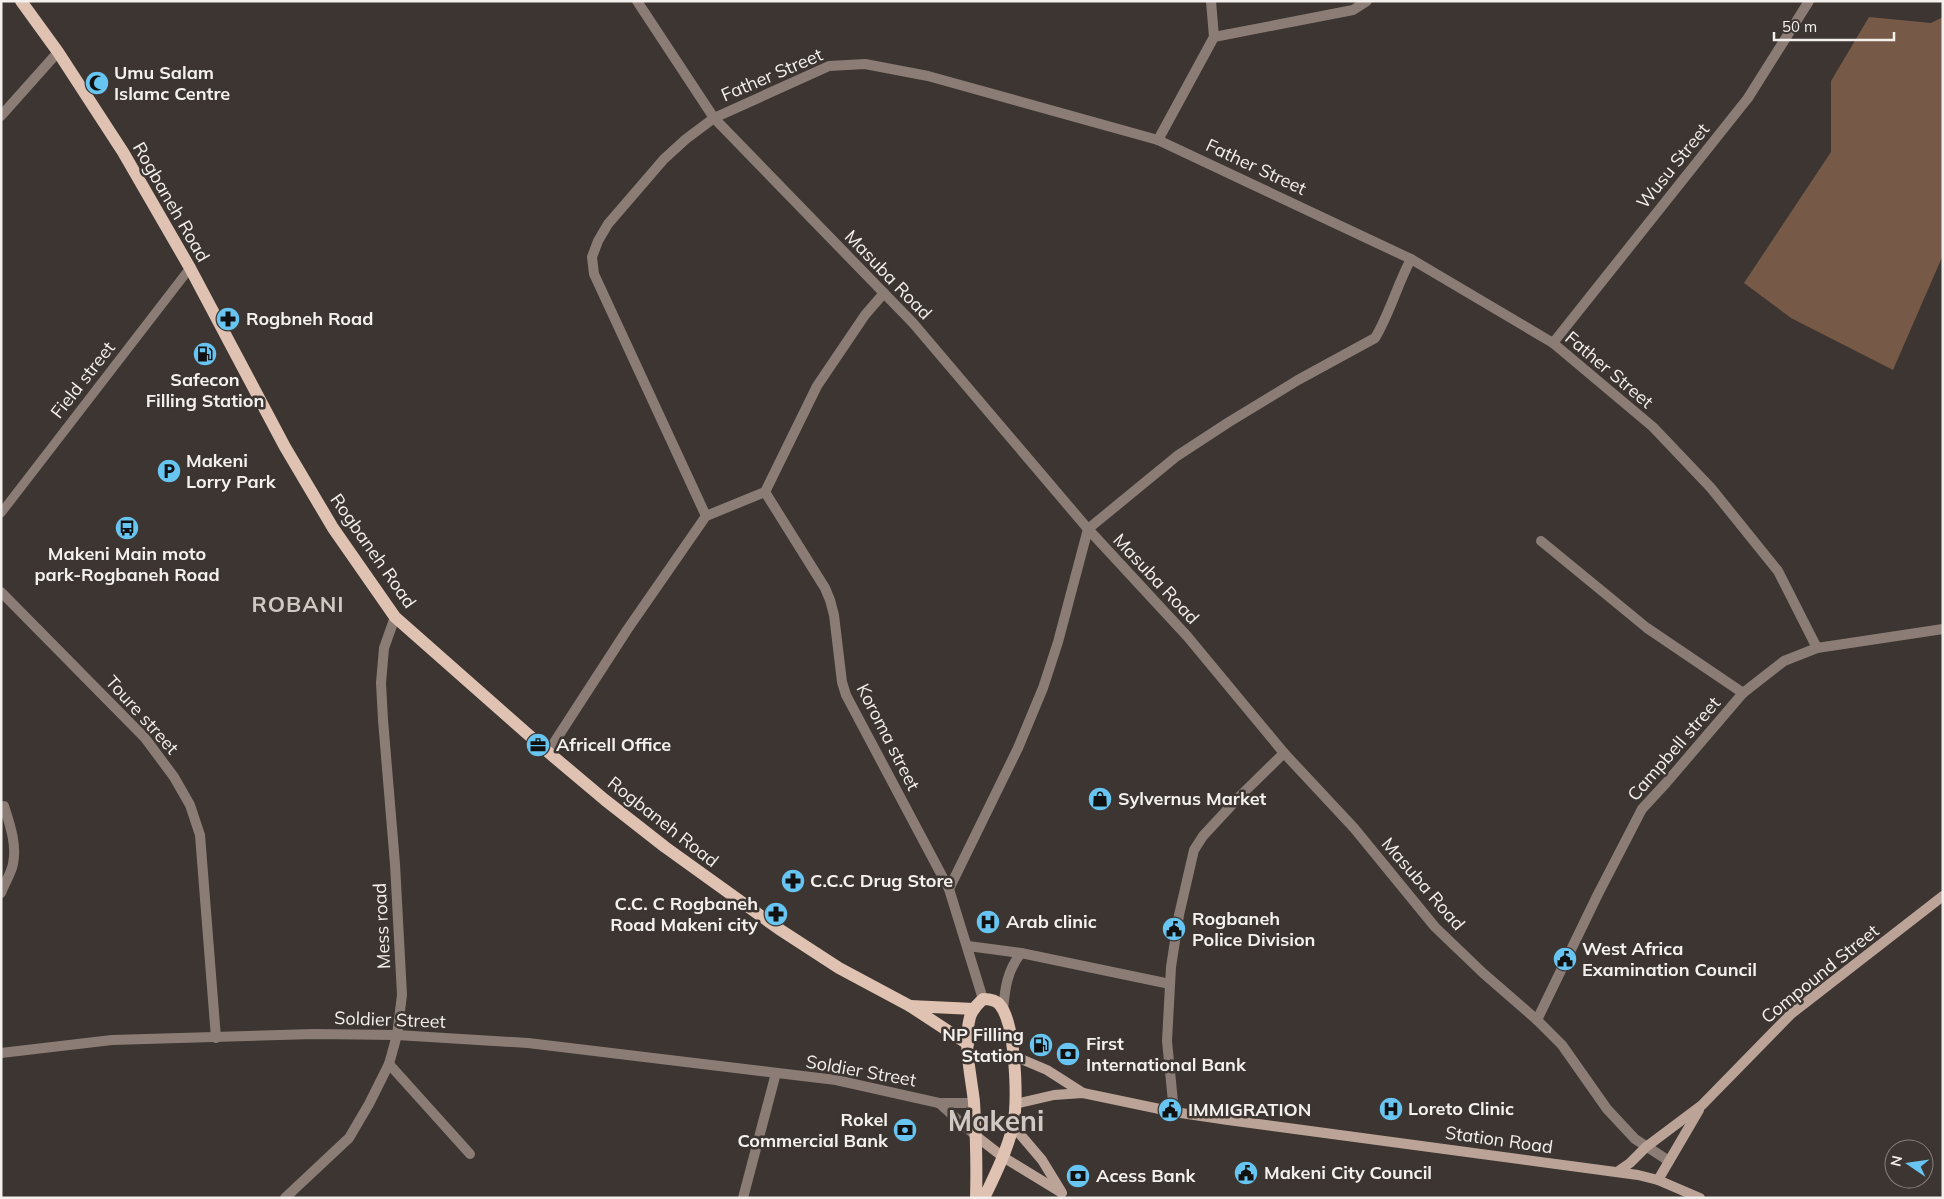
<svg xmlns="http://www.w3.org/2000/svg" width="1944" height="1199" viewBox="0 0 1944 1199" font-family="Mulish,sans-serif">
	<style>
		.forest { fill: #775947 }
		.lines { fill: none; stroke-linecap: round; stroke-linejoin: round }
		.lane { stroke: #8b7d75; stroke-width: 9 }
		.street { stroke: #8b7d75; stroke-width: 10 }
		.secondary { stroke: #bba497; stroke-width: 10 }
		.primary { stroke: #dfc2b1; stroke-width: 12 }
		.labels { text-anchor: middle; stroke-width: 5; stroke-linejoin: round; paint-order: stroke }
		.poi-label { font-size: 18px; font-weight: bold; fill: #f4f0ed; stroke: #3c3531; text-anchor: start }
		.street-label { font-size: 18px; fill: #f4f0ed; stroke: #3c3531 }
		.district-label { font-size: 22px; font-weight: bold; letter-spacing: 1px; fill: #d1c8c3; stroke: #3c3531 }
		.town-label { font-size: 28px; font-weight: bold; fill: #d1c8c3; stroke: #3c3531 }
	</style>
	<rect width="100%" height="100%" fill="#3c3531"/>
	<path class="forest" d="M1869 17 1931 23 1943 17V255L1893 370 1791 318 1744 283 1831 152V81Z"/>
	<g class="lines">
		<path class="lane" d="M1 513 190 268"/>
		<g class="street">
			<path d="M637 1 714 118 913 323 1088 529 1187 636 1284 753 1354 828 1435 927 1483 973 1537 1020 1562 1045 1607 1109 1635 1139 1669 1161"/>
			<path d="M1214 37 1353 10 1367 1"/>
			<path d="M1 116 58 52"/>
			<path d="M1158 140 1214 37 1211 1"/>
			<path d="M1553 343 1748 98 1809 1"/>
			<path d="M765 492 825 588 830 600 834 615 842 682 846 695 949 889 983 999"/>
			<path d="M706 516 594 274 592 257 598 241 608 224 664 159 686 139 714 118 829 66 865 64 928 76 1158 140 1411 259 1553 343 1653 427 1711 488 1778 571 1817 648"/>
			<path d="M1541 541 1647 628 1743 693"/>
			<path d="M1 592 145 738 174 777 190 805 200 835 216 1038"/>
			<path d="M548 752 627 630 706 516 765 492 817 386 865 315 884 293"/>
			<path d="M949 889 1018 748 1043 688 1058 642 1088 529 1177 456 1229 422 1298 380 1375 338C1390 313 1397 285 1411 259"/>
			<path d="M1 893C4 884 11 874 13 864 17 844 10 825 4 806"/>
			<path d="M968 946 1021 953 1170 984"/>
			<path d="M1003 1010C1005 988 1007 971 1021 953"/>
			<path d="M1537 1020 1598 894 1642 809 1666 783 1743 693 1784 661 1817 648 1943 629"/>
			<path d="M1 1053 112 1040 314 1034 397 1035 528 1043 836 1080 939 1103H974"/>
			<path d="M389 1064 470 1154"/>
			<path d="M939 1103 976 1136"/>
			<path d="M1174 1112 1167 1041 1171 967 1179 915 1194 850 1203 836 1240 796 1284 753"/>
			<path d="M285 1198 349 1138 369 1104 389 1064 397 1035 402 995 395 864 383 720 381 683 384 648 395 617"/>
			<path d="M743 1198 776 1073"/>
		</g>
		<g class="secondary">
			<path d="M1014 1056 1047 1070 1083 1093"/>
			<path d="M1015 1104 1054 1095 1083 1093 1174 1112 1228 1120 1638 1175 1658 1180 1700 1198"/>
			<path d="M1013 1126 1042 1160 1061 1191"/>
			<path d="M976 1136 1003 1157 1062 1193"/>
			<path d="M1617 1172 1630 1163 1646 1147 1702 1105 1791 1014 1943 896"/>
			<path d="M1658 1180 1699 1110"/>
		</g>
		<g class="primary">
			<path d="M21 1 58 52 123 152 190 268 285 447 333 528 395 617 548 752 605 800 665 847 779 929 839 968 910 1006 968 1044"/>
			<path d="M910 1006 974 1009"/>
			<path d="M976 1198C977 1166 976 1134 974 1102 971 1075 963 1044 970 1017 972 1009 978 1004 983 999 990 999 996 1000 1000 1005 1016 1025 1018 1102 1013 1126 1007 1151 995 1175 984 1198"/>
		</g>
	</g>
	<defs>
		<g id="mosque-disc" transform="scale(1.25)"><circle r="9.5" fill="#68c4f0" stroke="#3c3531"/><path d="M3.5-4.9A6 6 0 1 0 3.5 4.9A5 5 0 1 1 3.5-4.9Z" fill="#111"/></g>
		<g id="pharmacy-disc" transform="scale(1.25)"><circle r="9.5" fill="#68c4f0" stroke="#3c3531"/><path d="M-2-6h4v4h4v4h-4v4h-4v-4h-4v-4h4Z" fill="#111"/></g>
		<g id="fuel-disc" transform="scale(1.25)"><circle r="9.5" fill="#68c4f0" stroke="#3c3531"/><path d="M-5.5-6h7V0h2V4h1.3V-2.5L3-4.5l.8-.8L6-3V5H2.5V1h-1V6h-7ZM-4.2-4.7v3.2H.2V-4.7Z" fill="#111"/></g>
		<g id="parking-disc" transform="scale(1.25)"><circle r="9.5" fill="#68c4f0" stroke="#3c3531"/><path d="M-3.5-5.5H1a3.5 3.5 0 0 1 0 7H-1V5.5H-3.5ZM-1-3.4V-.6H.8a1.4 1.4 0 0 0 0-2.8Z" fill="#111"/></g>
		<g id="bus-disc" transform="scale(1.25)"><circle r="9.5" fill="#68c4f0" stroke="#3c3531"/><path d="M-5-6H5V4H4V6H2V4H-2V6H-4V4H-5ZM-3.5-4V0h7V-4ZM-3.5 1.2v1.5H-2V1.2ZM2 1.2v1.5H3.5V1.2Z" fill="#111"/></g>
		<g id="office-disc" transform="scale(1.25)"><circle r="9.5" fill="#68c4f0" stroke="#3c3531"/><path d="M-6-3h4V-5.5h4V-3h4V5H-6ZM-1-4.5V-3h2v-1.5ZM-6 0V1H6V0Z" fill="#111"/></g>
		<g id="shop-disc" transform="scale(1.25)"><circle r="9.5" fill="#68c4f0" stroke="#3c3531"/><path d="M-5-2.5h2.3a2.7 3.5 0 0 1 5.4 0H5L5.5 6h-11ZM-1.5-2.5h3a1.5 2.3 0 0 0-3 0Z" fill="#111"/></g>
		<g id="hospital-disc" transform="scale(1.25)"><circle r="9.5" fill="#68c4f0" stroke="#3c3531"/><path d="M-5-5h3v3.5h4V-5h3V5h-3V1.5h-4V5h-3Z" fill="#111"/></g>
		<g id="civic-disc" transform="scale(1.25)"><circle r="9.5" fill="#68c4f0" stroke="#3c3531"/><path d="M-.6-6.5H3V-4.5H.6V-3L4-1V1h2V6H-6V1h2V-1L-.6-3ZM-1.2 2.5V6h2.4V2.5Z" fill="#111"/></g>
		<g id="bank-disc" transform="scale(1.25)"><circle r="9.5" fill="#68c4f0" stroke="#3c3531"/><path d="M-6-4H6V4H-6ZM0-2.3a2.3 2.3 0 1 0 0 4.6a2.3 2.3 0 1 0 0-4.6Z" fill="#111"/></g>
	</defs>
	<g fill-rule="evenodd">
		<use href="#mosque-disc" x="97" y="83"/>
		<use href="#pharmacy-disc" x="228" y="319"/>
		<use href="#fuel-disc" x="205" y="354"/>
		<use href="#parking-disc" x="169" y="471"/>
		<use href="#bus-disc" x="127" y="528"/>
		<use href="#office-disc" x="538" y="745"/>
		<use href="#shop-disc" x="1100" y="799"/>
		<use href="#pharmacy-disc" x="793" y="881"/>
		<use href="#pharmacy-disc" x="776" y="914"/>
		<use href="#hospital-disc" x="988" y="922"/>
		<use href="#civic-disc" x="1174" y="929"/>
		<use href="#civic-disc" x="1565" y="959"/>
		<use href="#fuel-disc" x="1041" y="1045"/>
		<use href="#bank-disc" x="1068" y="1054"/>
		<use href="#hospital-disc" x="1391" y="1109"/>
		<use href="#civic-disc" x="1170" y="1110"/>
		<use href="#bank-disc" x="905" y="1130"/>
		<use href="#civic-disc" x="1246" y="1173"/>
		<use href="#bank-disc" x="1078" y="1176"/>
	</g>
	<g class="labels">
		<g class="poi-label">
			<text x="114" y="79">Umu Salam<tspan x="114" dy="21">Islamc Centre</tspan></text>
			<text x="246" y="325">Rogbneh Road</text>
			<text x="205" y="386" text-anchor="middle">Safecon<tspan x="205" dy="21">Filling Station</tspan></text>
			<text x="186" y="467">Makeni<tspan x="186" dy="21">Lorry Park</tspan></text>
			<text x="127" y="560" text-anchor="middle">Makeni Main moto<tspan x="127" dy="21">park-Rogbaneh Road</tspan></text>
			<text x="556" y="751">Africell Office</text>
			<text x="1118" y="805">Sylvernus Market</text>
			<text x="810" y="887">C.C.C Drug Store</text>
			<text x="758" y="910" text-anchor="end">C.C. C Rogbaneh<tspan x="758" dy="21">Road Makeni city</tspan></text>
			<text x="1192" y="925">Rogbaneh<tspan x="1192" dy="21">Police Division</tspan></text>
			<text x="1006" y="928">Arab clinic</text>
			<text x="1582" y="955">West Africa<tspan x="1582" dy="21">Examination Council</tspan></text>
			<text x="1024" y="1041" text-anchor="end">NP Filling<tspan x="1024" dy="21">Station</tspan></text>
			<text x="1086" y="1050">First<tspan x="1086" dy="21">International Bank</tspan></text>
			<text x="1408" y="1115">Loreto Clinic</text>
			<text x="1188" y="1116">IMMIGRATION</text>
			<text x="888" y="1126" text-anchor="end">Rokel<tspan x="888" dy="21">Commercial Bank</tspan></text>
			<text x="1264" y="1179">Makeni City Council</text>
			<text x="1096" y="1182">Acess Bank</text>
		</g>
		<g class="street-label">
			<text transform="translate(772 75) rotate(-23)" y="6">Father Street</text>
			<text transform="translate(1673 166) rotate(-51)" y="6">Wusu Street</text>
			<text transform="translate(1256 167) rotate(25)" y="6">Father Street</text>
			<text transform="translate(171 202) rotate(60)" y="6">Rogbaneh Road</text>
			<text transform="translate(888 275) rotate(46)" y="6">Masuba Road</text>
			<text transform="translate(1609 370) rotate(40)" y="6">Father Street</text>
			<text transform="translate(83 380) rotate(-52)" y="6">Field street</text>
			<text transform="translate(373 551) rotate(55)" y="6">Rogbaneh Road</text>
			<text transform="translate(1156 579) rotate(47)" y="6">Masuba Road</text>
			<text transform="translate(142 715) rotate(48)" y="6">Toure street</text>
			<text transform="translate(888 737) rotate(63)" y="6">Koroma street</text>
			<text transform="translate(1674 749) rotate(-49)" y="6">Campbell street</text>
			<text transform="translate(663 822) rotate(38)" y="6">Rogbaneh Road</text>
			<text transform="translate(1423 884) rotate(49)" y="6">Masuba Road</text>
			<text transform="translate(382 926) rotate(-93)" y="6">Mess road</text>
			<text transform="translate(1820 974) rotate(-39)" y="6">Compound Street</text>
			<text transform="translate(390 1020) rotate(2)" y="6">Soldier Street</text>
			<text transform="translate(861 1071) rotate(10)" y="6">Soldier Street</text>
			<text transform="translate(1499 1140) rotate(8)" y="6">Station Road</text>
		</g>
		<g class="district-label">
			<text x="298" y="612">ROBANI</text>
		</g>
		<g class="town-label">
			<text x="996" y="1131">Makeni</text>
		</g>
	</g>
	<rect width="1944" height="1199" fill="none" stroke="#f4f0ed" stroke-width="5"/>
	<g transform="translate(1909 1164) rotate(283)"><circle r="24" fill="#3c3531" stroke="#86807c"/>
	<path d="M0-4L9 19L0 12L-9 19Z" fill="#68c4f0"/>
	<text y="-8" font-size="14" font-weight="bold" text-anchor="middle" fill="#f4f0ed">N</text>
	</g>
	<path d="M1774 32v8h120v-8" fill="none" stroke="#f4f0ed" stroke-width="2.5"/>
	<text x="1782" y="32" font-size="15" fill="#f4f0ed" stroke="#3c3531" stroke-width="4" paint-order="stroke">50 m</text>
</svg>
